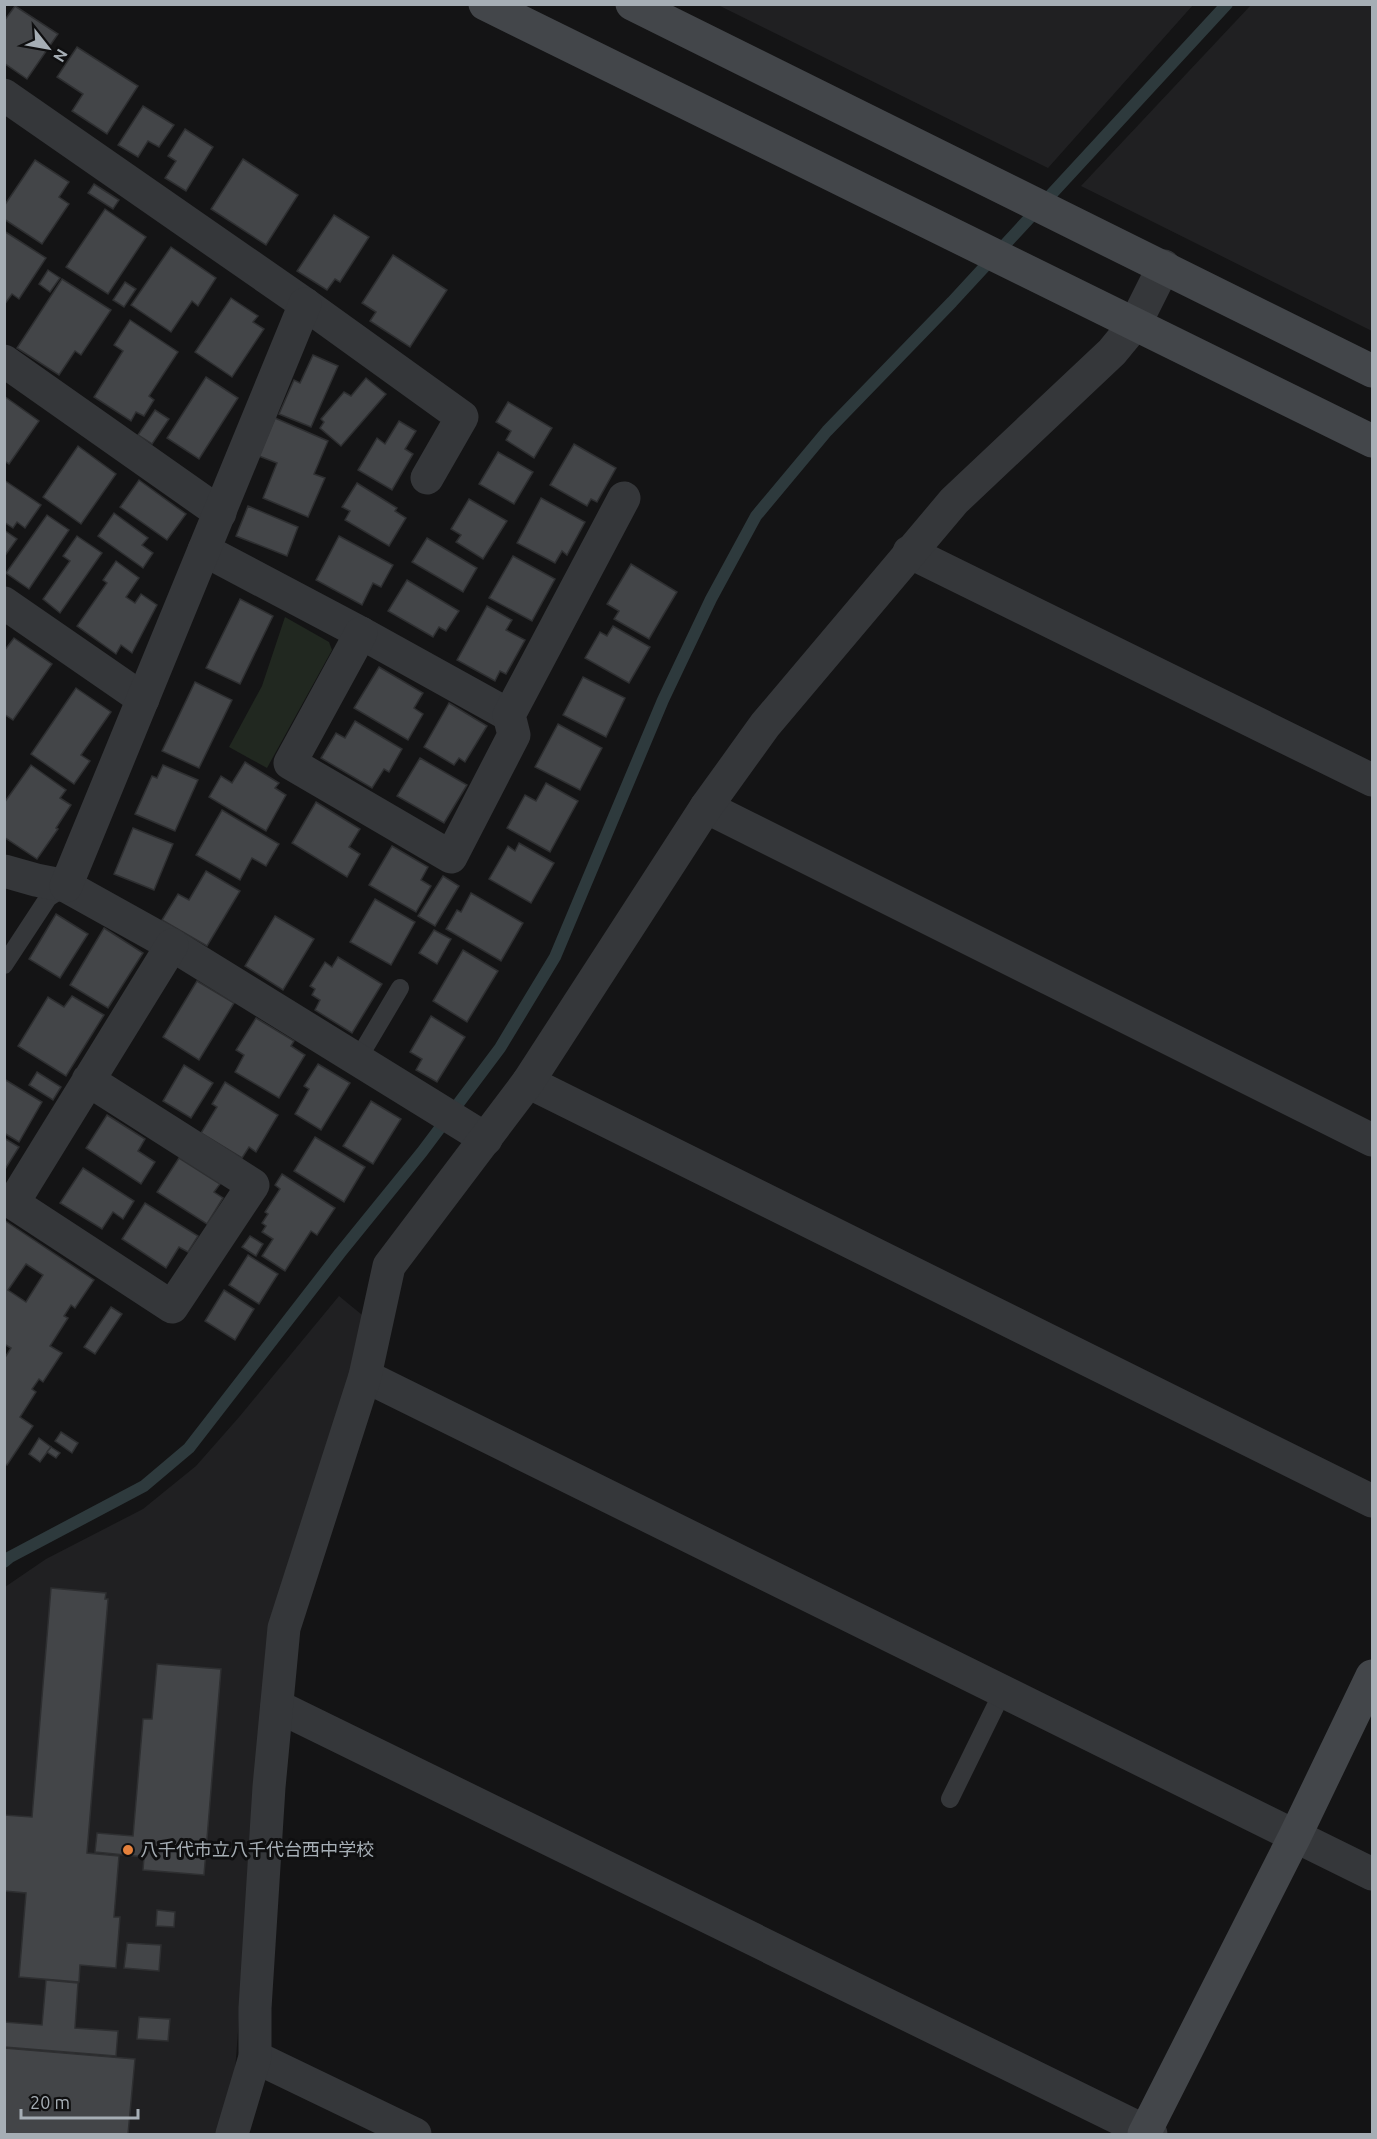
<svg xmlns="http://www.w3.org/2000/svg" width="1377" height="2139" viewBox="0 0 1377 2139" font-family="Ubuntu,'Noto Sans JP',sans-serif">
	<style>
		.built { fill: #202022 }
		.green { fill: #212820 }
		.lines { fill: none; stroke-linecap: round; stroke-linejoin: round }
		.stream { stroke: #2e3a3d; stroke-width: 12 }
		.building { fill: #434548; stroke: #2e2f31; stroke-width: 1.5; fill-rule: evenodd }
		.lane { stroke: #35373a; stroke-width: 18 }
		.street { stroke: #35373a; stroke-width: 33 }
		.secondary { stroke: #43464a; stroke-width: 33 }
		.poi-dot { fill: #e5813c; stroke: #0f0f10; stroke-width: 2 }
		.labels { text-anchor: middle; stroke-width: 6; stroke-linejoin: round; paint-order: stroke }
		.poi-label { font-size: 18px; fill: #a6aeb5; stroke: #0f0f10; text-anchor: start }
	</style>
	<rect width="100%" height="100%" fill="#141415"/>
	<g class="built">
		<path d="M718 5H1193L1048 168Z"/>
		<path d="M1251 5H1372V331L1081 186Z"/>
		<path d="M339 1296 367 1319 269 1629 235 2071 216 2134H5V1587L46 1559 143 1509 196 1466 240 1416Z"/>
	</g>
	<path class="green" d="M285 617 329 642 332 650 267 768 229 747 262 686Z"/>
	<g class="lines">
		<path class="stream" d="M4 1562 10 1557 144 1486 189 1448 340 1253 422 1152 500 1048 555 957 663 700 711 599 756 516 827 431 952 302 1227 4"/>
	</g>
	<g class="building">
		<path d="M15 6 58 34 27 79 4 63V21Z"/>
		<path d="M77 47 138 86 107 134 72 111 83 94 57 77Z"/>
		<path d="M143 106 174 125 159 147 148 141 138 157 118 145Z"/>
		<path d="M185 129 213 147 186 191 165 178 176 161 168 156Z"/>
		<path d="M243 159 298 195 266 245 211 209Z"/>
		<path d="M35 160 69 182 59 197 69 204 42 244 4 219V206Z"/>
		<path d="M94 184 119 200 113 209 88 193Z"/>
		<path d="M105 209 146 237 108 294 66 267Z"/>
		<path d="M334 215 369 237 340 282 335 279 327 290 297 271Z"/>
		<path d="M4 231 46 258 19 299 12 294 4 305Z"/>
		<path d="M171 247 216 278 198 306 192 301 171 332 131 305Z"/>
		<path d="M393 255 447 290 410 347 370 321 376 312 362 303Z"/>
		<path d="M48 270 60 278 50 292 39 284Z"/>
		<path d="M62 279 111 310 81 355 75 351 59 375 17 348Z"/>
		<path d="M125 282 136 289 124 307 113 300Z"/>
		<path d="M231 298 258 316 253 322 264 329 232 377 195 352Z"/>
		<path d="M130 320 178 352 149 396 154 400 144 416 136 412 131 421 94 397 123 351 114 345Z"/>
		<path d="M313 355 338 366 311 427 279 414 294 380 300 383Z"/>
		<path d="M206 377 238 398 199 459 167 438Z"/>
		<path d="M366 378 386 394 341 446 320 428 324 422 321 419 344 392 351 396Z"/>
		<path d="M4 396 39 421 9 464 4 461Z"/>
		<path d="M508 402 552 428 534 458 506 440 511 431 496 422Z"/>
		<path d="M155 410 169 419 152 444 138 435Z"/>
		<path d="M275 418 328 441 314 474 325 478 308 517 263 498 277 463 259 456Z"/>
		<path d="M399 421 416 431 405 449 413 454 392 490 358 470 377 438 385 444Z"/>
		<path d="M574 444 616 468 597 502 591 499 587 506 550 485Z"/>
		<path d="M78 446 116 474 81 524 43 497Z"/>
		<path d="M498 452 533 472 514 504 479 484Z"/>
		<path d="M4 480 41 505 25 528 17 522 13 528 4 522Z"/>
		<path d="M139 480 186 514 167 540 120 507Z"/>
		<path d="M357 483 397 508 395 511 406 518 389 546 345 520 350 511 342 507Z"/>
		<path d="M541 498 585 522 567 555 562 551 555 563 517 543Z"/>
		<path d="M469 499 507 521 483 559 456 542 461 535 451 529Z"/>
		<path d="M248 506 298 527 287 556 236 536Z"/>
		<path d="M114 513 148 538 142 545 153 553 143 568 98 536Z"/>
		<path d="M47 515 69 530 29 589 6 573Z"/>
		<path d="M4 530 17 539 4 557Z"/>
		<path d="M77 536 102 553 60 613 43 599 70 561 63 556Z"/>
		<path d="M339 536 393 565 381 587 373 583 362 605 316 580Z"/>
		<path d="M427 538 477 568 463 592 412 562Z"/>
		<path d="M513 556 555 579 532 621 489 598Z"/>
		<path d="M116 561 139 578 126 597 135 603 141 594 157 605 132 653 121 645 116 654 77 626 107 583 103 580Z"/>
		<path d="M631 564 677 592 649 639 614 619 619 611 607 604Z"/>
		<path d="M407 580 459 611 446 631 439 627 433 637 388 611Z"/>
		<path d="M240 599 273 616 240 684 206 668Z"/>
		<path d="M487 606 512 620 506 630 525 640 506 674 500 671 495 681 457 660Z"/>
		<path d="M613 626 650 647 629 683 585 658 600 632 607 636Z"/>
		<path d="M14 638 52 664 13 720 4 714V651Z"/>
		<path d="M379 667 423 693 414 708 423 714 408 740 354 708Z"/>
		<path d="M583 677 625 698 606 737 563 715Z"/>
		<path d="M195 682 232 700 199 768 162 751Z"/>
		<path d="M76 688 111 712 81 755 90 761 74 784 31 754Z"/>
		<path d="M449 703 487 726 465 762 459 758 454 765 424 747Z"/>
		<path d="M355 721 402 749 389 772 384 769 372 788 321 758 336 733 345 738Z"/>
		<path d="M558 724 602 748 580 790 535 767Z"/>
		<path d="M420 758 467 785 444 823 397 796Z"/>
		<path d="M245 762 279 783 275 788 286 795 266 831 209 797 221 776 232 783Z"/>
		<path d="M31 765 66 790 60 798 71 805 56 828 58 829 37 859 4 837V803Z"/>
		<path d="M163 765 198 780 175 831 135 814 152 776 157 778Z"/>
		<path d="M546 783 578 801 550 852 507 828 525 795 536 801Z"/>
		<path d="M316 802 360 829 349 847 360 854 347 877 292 843Z"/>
		<path d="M222 810 279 844 266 866 252 858 240 880 196 855Z"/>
		<path d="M133 828 173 844 154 890 114 874Z"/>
		<path d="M519 843 554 863 531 903 489 879 508 846 515 851Z"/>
		<path d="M392 846 428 867 421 880 431 886 416 912 369 885Z"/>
		<path d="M206 871 240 891 207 946 162 920 178 894 189 900Z"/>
		<path d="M443 876 459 886 435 926 418 916Z"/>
		<path d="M471 893 523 923 501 961 446 929 457 910 461 912Z"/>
		<path d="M375 899 415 922 391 965 350 942Z"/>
		<path d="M56 914 88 934 60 978 29 959Z"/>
		<path d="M275 916 314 939 283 990 245 966Z"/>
		<path d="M104 928 143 953 108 1008 70 985Z"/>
		<path d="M434 930 451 939 437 964 419 953Z"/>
		<path d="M463 950 498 971 467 1022 433 1001Z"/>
		<path d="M338 957 382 984 352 1033 315 1010 320 1000 312 995 315 989 310 986 325 962 332 967Z"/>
		<path d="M197 981 234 1003 199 1060 163 1037Z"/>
		<path d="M72 996 104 1015 66 1076 18 1046 48 997 64 1007Z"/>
		<path d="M431 1016 465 1037 437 1082 416 1070 422 1059 410 1052Z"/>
		<path d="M256 1018 294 1041 291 1046 305 1055 279 1098 235 1072 244 1055 236 1050Z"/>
		<path d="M318 1064 350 1083 321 1130 295 1114 309 1089 304 1086Z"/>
		<path d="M184 1065 213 1083 191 1118 163 1101Z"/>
		<path d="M37 1072 61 1087 53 1100 29 1085Z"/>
		<path d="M4 1079 42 1102 19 1142 4 1133Z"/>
		<path d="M225 1082 278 1115 256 1152 249 1147 242 1158 201 1133 217 1107 212 1104Z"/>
		<path d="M371 1101 401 1119 373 1164 343 1146Z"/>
		<path d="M107 1115 145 1139 138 1151 155 1162 141 1184 86 1148Z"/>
		<path d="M315 1137 365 1167 344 1202 294 1171Z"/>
		<path d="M4 1138 19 1147 4 1171Z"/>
		<path d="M179 1158 220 1184 214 1192 223 1198 207 1224 157 1192Z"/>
		<path d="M83 1168 134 1201 123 1219 113 1212 102 1229 60 1203Z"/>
		<path d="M282 1174 335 1208 317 1235 311 1231 285 1271 262 1256 273 1239 262 1232 266 1226 262 1223 268 1214 265 1212 280 1189 275 1185Z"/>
		<path d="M145 1203 198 1236 188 1252 179 1247 166 1268 122 1239Z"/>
		<path d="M4 1220 94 1280 75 1308 71 1305 64 1316 68 1318 50 1346 62 1353 43 1382 39 1379 32 1389 36 1392 20 1417 33 1426 7 1465 4 1463V1359L11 1348 4 1344ZM26 1264 43 1275 26 1302 8 1290Z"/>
		<path d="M250 1236 263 1244 256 1256 242 1247Z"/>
		<path d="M248 1255 278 1274 259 1304 229 1285Z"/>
		<path d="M224 1290 254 1309 235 1340 205 1321Z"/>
		<path d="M111 1307 122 1314 95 1354 84 1347Z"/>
		<path d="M61 1432 78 1443 72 1453 55 1441Z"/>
		<path d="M39 1438 51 1447 40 1462 29 1454Z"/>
		<path d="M51 1447 60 1453 56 1458 47 1452Z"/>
		<path d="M51 1588 106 1593 105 1599H108L87 1853 119 1856 114 1917H120L116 1968 80 1965 79 1982 19 1977 26 1893 4 1891V1815L32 1817Z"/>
		<path d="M157 1664 221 1669 204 1875 143 1870 144 1857 95 1852 97 1833 133 1836 143 1719H152Z"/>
		<path d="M157 1910 175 1912 174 1927 156 1926Z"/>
		<path d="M127 1943 161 1945 159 1971 124 1968Z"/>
		<path d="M46 1980 78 1983 75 2028 118 2031 116 2056 4 2047V2022L42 2025Z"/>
		<path d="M139 2017 170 2019 168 2041 137 2039Z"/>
		<path d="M4 2048 135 2059 128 2134H4Z"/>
	</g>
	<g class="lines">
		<g class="lane">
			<path d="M4 965 48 898 66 886"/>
			<path d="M358 1059 400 988"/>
			<path d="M950 1799 1003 1691"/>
		</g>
		<g class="street">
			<path d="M4 95 305 304 462 417 427 478"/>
			<path d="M4 361 220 513"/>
			<path d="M204 550 361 633 509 715"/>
			<path d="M909 552 1372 780"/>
			<path d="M4 603 143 699"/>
			<path d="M361 633 290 763 451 857 514 735 509 715 624 498"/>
			<path d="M706 807 1372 1140"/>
			<path d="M4 871 36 880 66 886 172 945 486 1139"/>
			<path d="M66 886 305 304"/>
			<path d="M88 1080 253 1185 172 1307 13 1203 172 945"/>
			<path d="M528 1082 1372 1501"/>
			<path d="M365 1376 1372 1874"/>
			<path d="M277 1706 1151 2134"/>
			<path d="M255 2057 415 2134"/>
			<path d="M232 2134 255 2057V2008L269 1787 284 1628 365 1376 389 1266 528 1082 706 807 765 725 954 501 1112 352 1135 324 1164 266"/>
		</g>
		<g class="secondary">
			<path d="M485 4 1372 441"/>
			<path d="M632 4 1372 371"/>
			<path d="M1144 2134 1295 1836 1372 1676"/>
		</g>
	</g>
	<circle class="poi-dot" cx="128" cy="1850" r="6"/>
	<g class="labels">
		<g class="poi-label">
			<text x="140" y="1856">八千代市立八千代台西中学校</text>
		</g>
	</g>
	<rect width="1377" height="2139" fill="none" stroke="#a6aeb5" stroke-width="12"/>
	<g transform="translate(48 48) rotate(121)" stroke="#0f0f10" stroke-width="4.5" paint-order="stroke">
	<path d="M0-4.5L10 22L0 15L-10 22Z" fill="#a6aeb5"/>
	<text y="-9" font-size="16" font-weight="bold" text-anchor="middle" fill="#a6aeb5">N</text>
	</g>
	<path d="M21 2109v9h117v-9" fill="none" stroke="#a6aeb5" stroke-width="3"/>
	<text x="30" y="2109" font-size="18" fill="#a6aeb5" stroke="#0f0f10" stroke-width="4.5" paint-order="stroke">20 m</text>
</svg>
